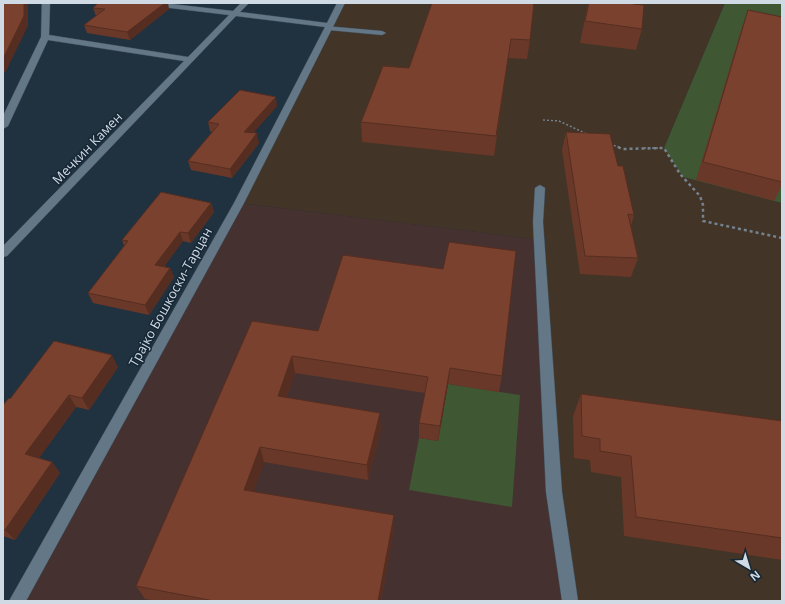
<svg xmlns="http://www.w3.org/2000/svg" width="785" height="604" viewBox="0 0 785 604" font-family="'Open Sans',sans-serif">
	<style>
		.education { fill: #453130 }
		.medical { fill: #423426 }
		.green { fill: #405733 }
		.lines { fill: none; stroke-linecap: round; stroke-linejoin: round }
		.lane-casing { stroke: #404f5b; stroke-width: 1 }
		.street-casing { stroke: #404f5b; stroke-width: 1 }
		.path-far1 { stroke: #75828f; stroke-width: 1.5; stroke-dasharray: 2 2; stroke-linecap: butt }
		.path { stroke: #75828f; stroke-width: 2.5; stroke-dasharray: 3 3; stroke-linecap: butt }
		.lane { fill: #647787; fill-rule: evenodd }
		.street { fill: #647787; fill-rule: evenodd }
		.wall { fill: #693828 }
		.shaded-wall { fill: #552e21 }
		.building { fill: #7a412f; stroke: #552e21 }
		.labels { text-anchor: middle; stroke-width: 3; stroke-linejoin: round; paint-order: stroke }
		.street-label { font-size: 13px; fill: #d0dae4; stroke: #162735 }
	</style>
	<rect width="100%" height="100%" fill="#20313f"/>
	<path class="education" d="M239 203 535 239 566 601H17Z"/>
	<path class="medical" d="M340 3H725L664 148 683 177 782 203V601H566L535 239 239 203Z"/>
	<g class="green">
		<path d="M725 3H782V203L683 177 664 148Z"/>
		<path d="M448 384 520 395 512 507 409 490 419 438 438 441Z"/>
	</g>
	<g class="lines">
		<g class="lane-casing">
			<g id="lane">
				<path d="M325 26 382 31 386 33 382 35 328 30H325Z"/>
				<path d="M540 185 545 188 543 222 562 492 578 601H562L546 492 533 222 535 188Z"/>
			</g>
		</g>
		<g class="street-casing">
			<path id="street" d="M42 3H50L49 35 188 57 229 15 145 5 141 3H163L233 11 241 3H249L240 12 327 23 337 3H345L244 203 26 601H9L234 203 325 27 236 16 7 256 3 257V246L184 61 48 40 8 126 3 129V116L41 37Z"/>
		</g>
		<g class="path-far1">
			<path d="M543 120 559 121 587 134"/>
			<path d="M610 144 621 148"/>
			<path d="M644 148H664"/>
		</g>
		<path class="path" d="M618 147 622 149 664 148 680 174 700 196 703 205V221L782 238"/>
		<use href="#lane" class="lane"/>
		<use href="#street" class="street"/>
	</g>
	<g class="wall">
		<path d="M432 3 530 40 527 59 508 58 494 156 362 142 361 122 409 68Z"/>
		<path d="M588 3H633L642 29 636 50 580 43Z"/>
		<path d="M93 8 169 9 130 40 87 33 84 25 96 16Z"/>
		<path d="M748 10 782 17V185L774 201 696 180 742 27Z"/>
		<path d="M277 106 253 133 259 143 232 178 191 170 188 161 212 132 210 131 208 122Z"/>
		<path d="M566 132 618 166 634 215 631 226 638 258 631 277 580 274 562 150Z"/>
		<path d="M211 203 214 212 191 243 183 241 164 266 170 268 174 277 149 315 93 303 88 293 124 246 122 240Z"/>
		<path d="M252 321 502 376 499 392 448 384 438 441 419 438V423L425 393 295 373 286 398 381 429 368 480 264 462 253 492 394 515V529L381 601H158L145 599 136 586Z"/>
		<path d="M118 367 89 410 76 407 39 458 52 462 60 473 15 540 3 536V405L10 399Z"/>
		<path d="M581 394 782 421V560L624 536 621 477 591 472 590 460 574 458 573 416Z"/>
	</g>
	<g class="shaded-wall">
		<path d="M24 3H28V26L5 73 3 69V59Z"/>
		<path d="M165 3H168L169 9 130 40 127 32Z"/>
		<path d="M276 97 277 106 245 142 244 132Z"/>
		<path d="M257 133 259 143 232 178 230 169Z"/>
		<path d="M211 203 214 212 191 243 188 233Z"/>
		<path d="M180 232 183 241 159 274 155 265Z"/>
		<path d="M170 268 174 277 149 315 145 305Z"/>
		<path d="M112 355 118 367 89 410 82 398Z"/>
		<path d="M292 356 295 373 281 412 278 396Z"/>
		<path d="M450 368 448 384 438 441 440 426Z"/>
		<path d="M69 395 76 407 34 465 25 454Z"/>
		<path d="M380 413 381 429 368 480 367 465Z"/>
		<path d="M260 447 264 462 249 505 244 490Z"/>
		<path d="M52 462 60 473 15 540 5 530Z"/>
		<path d="M394 515V529L381 601H378Z"/>
	</g>
	<g class="building">
		<path d="M3 3H24V16L3 59Z"/>
		<path d="M98 3H165L127 32 84 25 105 9 93 8Z"/>
		<path d="M432 3H534L530 40 511 39 496 136 361 122 383 66 409 68Z"/>
		<path d="M589 3H633V4L644 5 642 29 585 21Z"/>
		<path d="M748 10 782 17V182L703 162Z"/>
		<path d="M240 90 276 97 244 132 257 133 230 169 188 161 219 124 208 122Z"/>
		<path d="M566 132 610 134 618 166H623L634 215 628 214 638 258 585 256Z"/>
		<path d="M161 192 211 203 188 233 180 232 155 265 170 268 145 305 88 293 128 241 122 240Z"/>
		<path d="M449 242 516 251 502 376 450 368 440 426 419 423 428 377 292 356 278 396 380 413 367 465 260 447 244 490 394 515 378 601H214L136 586 252 321 318 331 343 255 443 269Z"/>
		<path d="M54 341 112 355 82 398 69 395 25 454 52 462 5 530 3 529V405L9 398 10 399Z"/>
		<path d="M581 394 782 421V538L636 517 631 456 600 451V439L582 436Z"/>
	</g>
	<g class="labels">
		<g class="street-label">
			<text transform="translate(87 148) rotate(-46)" y="5">Мечкин Камен</text>
			<text transform="translate(170 297) rotate(-61)" y="5">Трајко Бошкоски-Тарцан</text>
		</g>
	</g>
	<rect width="785" height="604" fill="none" stroke="#d0dae4" stroke-width="8"/>
	<g transform="translate(749 568) rotate(142)" stroke="#162735" stroke-width="3" paint-order="stroke">
	<path d="M0-3L7 15L0 10L-7 15Z" fill="#d0dae4"/>
	<text y="-6" font-size="11" font-weight="bold" text-anchor="middle" fill="#d0dae4">N</text>
	</g>
</svg>
